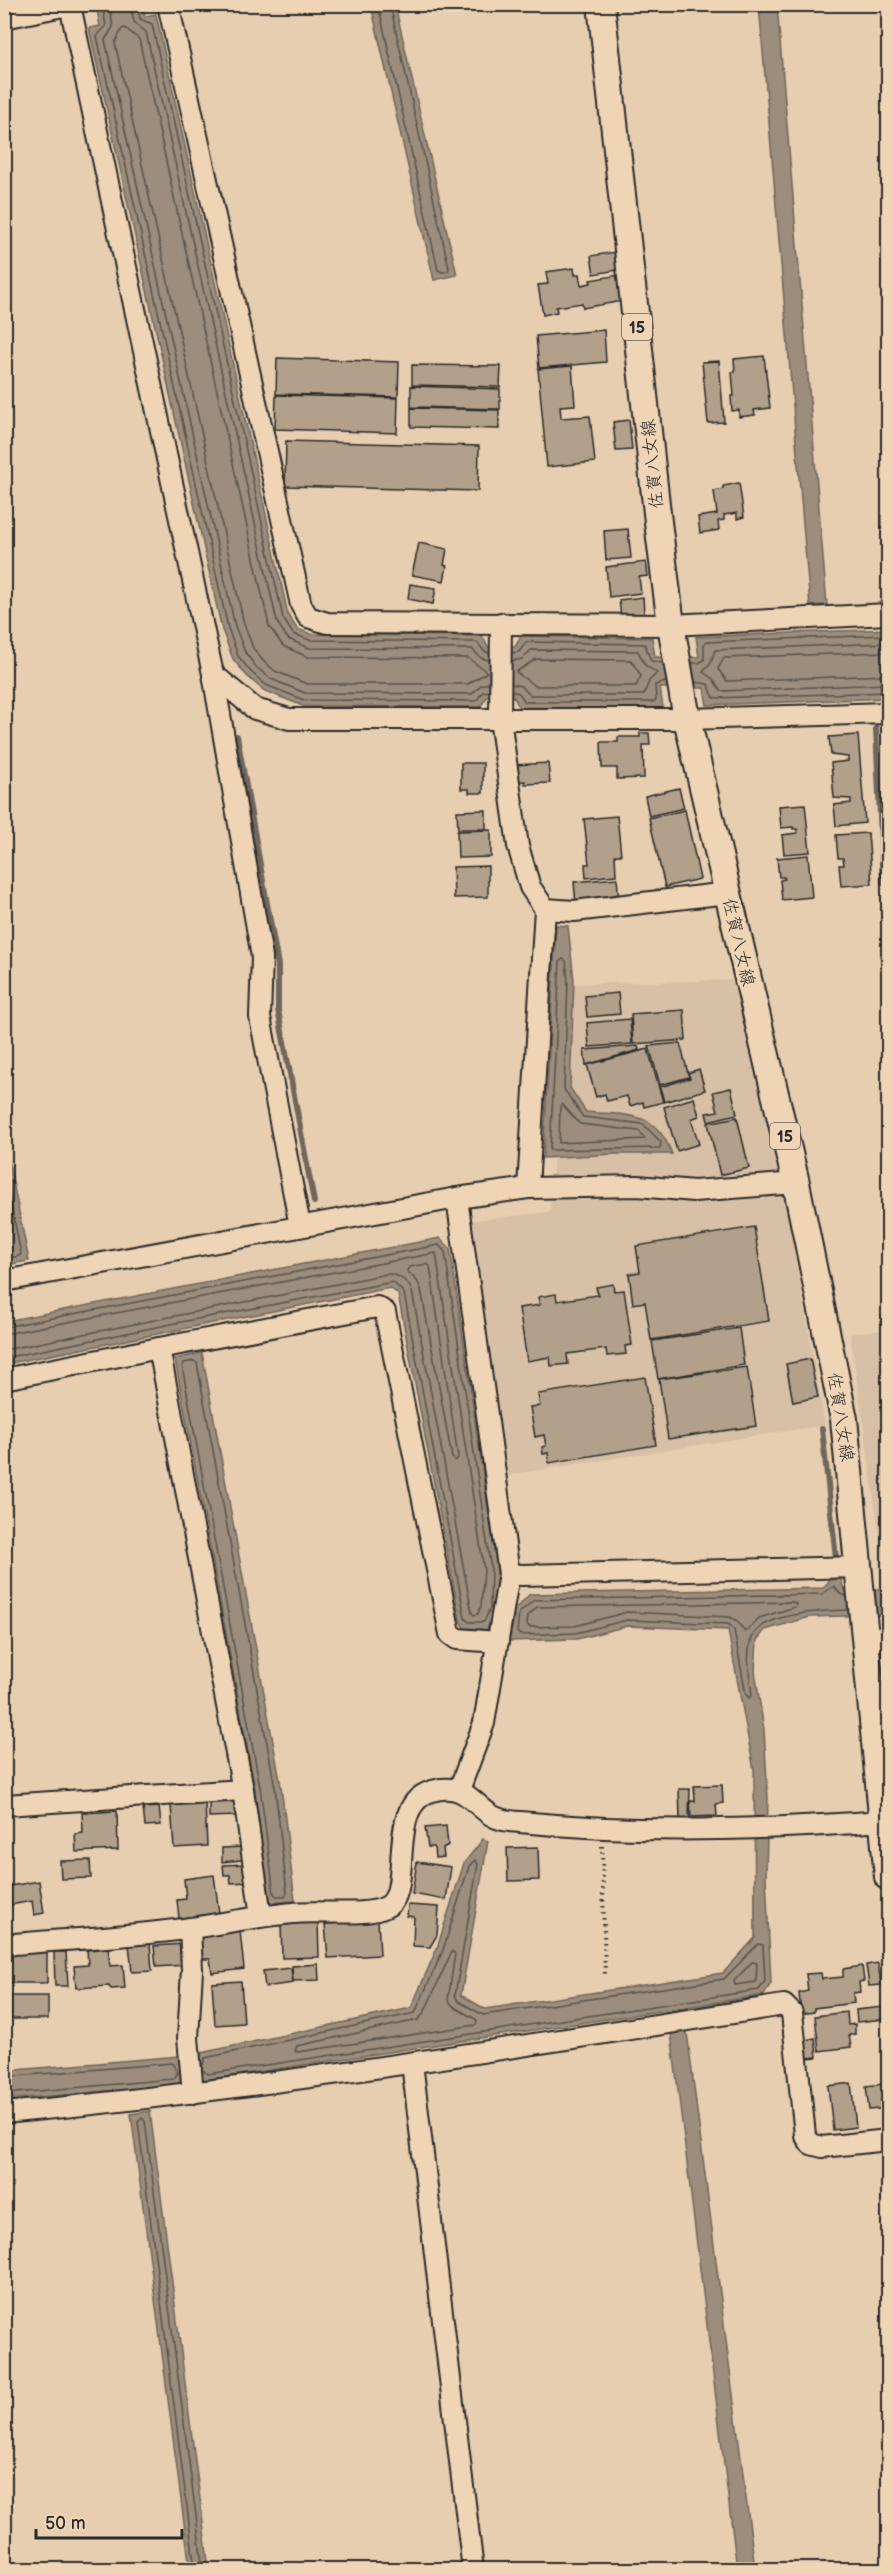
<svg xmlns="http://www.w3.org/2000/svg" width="893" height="2574" viewBox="0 0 893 2574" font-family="'Balsamiq Sans','Klee One',sans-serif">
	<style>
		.built { fill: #d7c0a5 }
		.water { fill: #9c8d7b; stroke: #6f665b; stroke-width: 1.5 }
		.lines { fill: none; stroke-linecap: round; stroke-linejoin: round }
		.shore { stroke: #58524b; stroke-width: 1.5 }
		.stream { stroke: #6f665b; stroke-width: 6 }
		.building { fill: #b2a08b; stroke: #2b2b2b; stroke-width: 1.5 }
		.minor-casing { stroke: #2b2b2b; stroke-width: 24 }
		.major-casing { stroke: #2b2b2b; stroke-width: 30 }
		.path { stroke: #2b2b2b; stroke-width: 4; stroke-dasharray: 1.5 4.5; stroke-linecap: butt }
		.minor { stroke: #efd5b6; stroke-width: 20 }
		.major { stroke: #efd5b6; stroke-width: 26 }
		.labels { text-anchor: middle; stroke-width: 6; stroke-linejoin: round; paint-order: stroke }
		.shield { fill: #efd5b6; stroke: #665e55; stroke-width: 1.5 }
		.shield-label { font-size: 16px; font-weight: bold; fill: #2b2b2b }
		.street-label { font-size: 18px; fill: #2b2b2b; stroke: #efd5b6 }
	</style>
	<rect width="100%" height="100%" fill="#e7ceb0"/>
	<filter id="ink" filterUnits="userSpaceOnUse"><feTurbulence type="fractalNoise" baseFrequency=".0167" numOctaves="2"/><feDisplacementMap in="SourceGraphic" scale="12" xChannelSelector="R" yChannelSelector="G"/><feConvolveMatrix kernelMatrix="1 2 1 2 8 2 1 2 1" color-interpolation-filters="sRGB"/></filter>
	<g filter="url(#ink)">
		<g class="built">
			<path d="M732 980 778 1158 825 1425 503 1476 467 1221 550 1212 565 984Z"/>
			<path d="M888 1330V1572L885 1573 850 1333Z"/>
		</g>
		<g class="water">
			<path d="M96 5H143L145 16 156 14 288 615 297 629 311 634 482 636 488 647H515L521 636 652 638 655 657H699L696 637 888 629V698L707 705 704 688H660L663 708H519L514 697H487L480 707 303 706 263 690 247 676 233 659 222 630 89 28 100 26Z"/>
			<path d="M371 5H395L457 275 434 280Z"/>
			<path d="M759 5H777L827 605 810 606Z"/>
			<path d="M556 925 568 926 574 980 570 1088 586 1112C628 1116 655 1109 672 1154H614L543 1158Z"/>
			<path d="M4 1138 29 1261 5 1265H4Z"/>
			<path d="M440 1238 450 1248 497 1570 495 1603 517 1607 530 1594 823 1588 830 1580 841 1579 844 1590 878 1589 888 1584V1620L881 1615 810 1617 765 1630 757 1640 755 1671 764 1730 768 1798 766 1876 771 1983 764 1995 205 2080 197 2074 183 2077 178 2085 5 2100 4 2071 179 2056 182 2069 196 2054 411 2008 437 1948 464 1863 483 1839 488 1841 461 1995 485 2009 723 1973 755 1938 754 1770 728 1630 627 1626 577 1639 509 1641 514 1618 493 1613 487 1630 464 1628 460 1620 398 1294 390 1288 5 1364V1321Z"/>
			<path d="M202 1353 281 1786 295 1901 269 1903 255 1789 175 1359Z"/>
			<path d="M687 2032 755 2569H737L671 2033Z"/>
			<path d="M150 2111 209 2569H190L131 2114Z"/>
		</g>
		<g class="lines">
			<g class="shore">
				<path d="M102 4 106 26 97 36 228 628 238 656 251 672 266 685 304 700 476 701 483 692 489 691"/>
				<path d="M109 4 113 27 105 40 235 626 245 652 256 667 271 679 305 693 472 694 481 685 489 683"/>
				<path d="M130 4 134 22 146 32 277 622 288 639 309 648 472 649 481 658 489 660"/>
				<path d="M137 4 140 19 152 24 283 618 293 634 310 640 477 642 484 651 489 653"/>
				<path d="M378 4 438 270 442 272 448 271 449 268 390 4"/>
				<path d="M125 28 139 39 269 626 283 646 308 657 468 658 487 672 468 684H307L275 671 263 661 253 648 244 624 115 43 122 29Z"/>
				<path d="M888 643 715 650 711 663 703 672 713 679 721 691 888 684"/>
				<path d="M888 652 724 658 718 669 727 681 888 675"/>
				<path d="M512 653 519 652 526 642 645 644 651 661 663 663"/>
				<path d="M536 659 631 660 641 676 636 686H535L516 672Z"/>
				<path d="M692 663H699L704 660V645L706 642 888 635"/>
				<path d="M695 682 708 684 714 698 888 692"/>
				<path d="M512 684 521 686 530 695H644L649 681 657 673 645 665 638 651 531 650 522 659 512 661"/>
				<path d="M512 691 519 693 525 702H653L656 700 655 685 666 682"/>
				<path d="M563 959 566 961 568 981 564 1089 583 1117 643 1124 661 1142 660 1148 550 1150 560 961Z"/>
				<path d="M562 1104 580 1124 639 1131 645 1139 559 1143 560 1106Z"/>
				<path d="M4 1169 21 1254 19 1256 4 1259"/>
				<path d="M427 1264 430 1266 458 1457 456 1461 452 1458 421 1289 417 1281 407 1271 409 1267Z"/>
				<path d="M4 1327 439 1245 445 1252 491 1570 490 1608 484 1622H469L465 1618 404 1293 393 1282 181 1322 4 1358"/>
				<path d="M4 1334 436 1253 484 1570 481 1606 478 1614 474 1615 472 1613 412 1291C408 1281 398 1274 387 1274L4 1350"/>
				<path d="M194 1361 197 1363 275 1787 287 1893 285 1896H277L274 1894 260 1787 182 1366 184 1363Z"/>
				<path d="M847 1596 840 1594 834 1586 822 1594 534 1600 519 1613 517 1632 520 1635 576 1633 627 1620 729 1624 734 1630 746 1695 749 1698 752 1695C750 1677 745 1655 752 1638 762 1612 825 1611 848 1610"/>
				<path d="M793 1602 796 1604 795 1607 759 1618 745 1632 737 1621 730 1617 627 1612 575 1626 529 1627 527 1624 528 1616 537 1607Z"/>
				<path d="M452 1951 455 1954 448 2000 454 2007 477 2020 476 2025 298 2052 295 2051 297 2046 418 2020 424 2013Z"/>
				<path d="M752 1962 757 1963 756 1982 735 1985 734 1981Z"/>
				<path d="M202 2068 205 2058 415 2013 443 1950 469 1866 475 1860 478 1864 455 1995 458 2001 483 2015 724 1979 758 1944 763 1945 765 1981 759 1990 208 2074 202 2070"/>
				<path d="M4 2077 172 2063 178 2073 173 2079 4 2094"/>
				<path d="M195 2570 138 2122 142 2118 145 2121 203 2570"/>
			</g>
			<g class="stream">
				<path d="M876 728 883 882"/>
				<path d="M237 736 278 965V1010L314 1202"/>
				<path d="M822 1429 836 1558"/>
			</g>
		</g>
		<g class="building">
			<path d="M615 252 618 270 594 274 591 256Z"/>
			<path d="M574 268 575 275 579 274 581 285 591 283 590 280 619 275 623 301 583 308 582 303 556 307 557 312 543 315 538 285 548 284 546 272Z"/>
			<path d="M604 330 606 362 539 368 536 336Z"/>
			<path d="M764 356 770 408 754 410 755 415 739 417V410L732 411 731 396H734L732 372H735L734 359Z"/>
			<path d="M277 358 399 362 398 397 276 394Z"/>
			<path d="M719 361 724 422 708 423 702 362Z"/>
			<path d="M412 365 501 366 500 387 412 385Z"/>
			<path d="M572 366 575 405 560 406 561 418 590 416 595 462 547 467 538 369Z"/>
			<path d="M411 386 500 389V409L411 407Z"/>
			<path d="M276 395 398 398 397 433 275 429Z"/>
			<path d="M411 408 499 410V429L411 427Z"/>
			<path d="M629 420 632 450 616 451 613 422Z"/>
			<path d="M286 441 479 446 478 491 285 486Z"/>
			<path d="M739 483 744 517 737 519V513L724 515V520L718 521 719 530 700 533 698 517 717 514 714 491 723 489V486Z"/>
			<path d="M628 529 631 558 606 560 604 531Z"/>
			<path d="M419 543 447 549 444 565 447 566 444 581 412 575Z"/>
			<path d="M646 562 648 576 639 577 641 593 609 597 606 567Z"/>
			<path d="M410 584 436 588 433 604 408 599Z"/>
			<path d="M643 597 644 614 621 617 619 600Z"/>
			<path d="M640 733H649L650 745H643L644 778 617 779V768H602L601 742H618V737H640Z"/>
			<path d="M858 735 865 823 836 826 834 805 851 803V799L834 798 831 763 848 761V757L831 755 829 737Z"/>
			<path d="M461 763H483V793H469V789H461Z"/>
			<path d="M548 763 550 783 525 784V781L515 782 514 765Z"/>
			<path d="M679 788 684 808 649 816 645 796Z"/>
			<path d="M805 804 810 852 784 854 782 835 797 833V829H793V827L781 828 779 806Z"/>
			<path d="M486 810V829H458L457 811Z"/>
			<path d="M685 810 700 879 665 887 649 818Z"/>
			<path d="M617 816 621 855H615L616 875 586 878 585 864H589L584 819Z"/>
			<path d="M491 830V857L458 858 457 831Z"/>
			<path d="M868 833 872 884 841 886 839 865H844L843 858H838L836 835Z"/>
			<path d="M808 855 812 897 782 900 780 880 785 879 784 877H779L777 858Z"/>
			<path d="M488 866V897L454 898 453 867Z"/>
			<path d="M617 878 619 902 576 904 574 882Z"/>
			<path d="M618 993 620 1014 587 1017 585 996Z"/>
			<path d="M684 1010 686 1040 633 1044 631 1014Z"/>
			<path d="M630 1019 632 1044 589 1047 587 1023Z"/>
			<path d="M680 1043 689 1077 660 1085 649 1046Z"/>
			<path d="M638 1046 639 1050 586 1065 584 1050Z"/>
			<path d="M648 1049 663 1102 644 1107 643 1102 630 1106 627 1096 607 1101 605 1094 596 1097 587 1065Z"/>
			<path d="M699 1069 705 1090 664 1102 660 1087 690 1078 688 1073Z"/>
			<path d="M731 1088 737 1114 708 1121 706 1113 718 1111 713 1092Z"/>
			<path d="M694 1098 699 1116 691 1119 699 1144 677 1151 664 1107Z"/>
			<path d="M737 1117 749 1168 720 1175 708 1123Z"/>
			<path d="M754 1227 769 1321 651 1340 645 1302 633 1304 629 1274 640 1272 636 1246Z"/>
			<path d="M613 1284 614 1291 624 1290 632 1345 625 1346 626 1354 607 1356 606 1349 567 1354 568 1364 551 1366 550 1357 527 1361 519 1308 540 1305 538 1297 556 1294 557 1301 598 1295 596 1287Z"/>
			<path d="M739 1328 744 1365 658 1379 652 1341Z"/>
			<path d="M810 1359 818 1397 793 1402 786 1364Z"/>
			<path d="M747 1367 756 1426 668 1439 659 1379Z"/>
			<path d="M645 1377 656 1445 549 1463 548 1453 543 1454 542 1447 546 1446 544 1435 535 1437 530 1407 540 1406 538 1394Z"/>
			<path d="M722 1785 723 1803 716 1804 717 1816 691 1817 690 1801H695L694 1786Z"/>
			<path d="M679 1789H690L689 1819H680Z"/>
			<path d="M236 1801 237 1816 209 1817V1802Z"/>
			<path d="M205 1803 207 1846 174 1848 171 1805Z"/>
			<path d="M159 1807 161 1825 145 1826 143 1808Z"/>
			<path d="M117 1811 118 1850 76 1852 75 1834 83 1833 82 1813Z"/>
			<path d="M446 1826 448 1845 443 1848 444 1857 435 1858 434 1847H428L425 1828Z"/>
			<path d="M242 1847V1860L222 1862V1848Z"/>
			<path d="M538 1847 539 1880 508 1881 507 1848Z"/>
			<path d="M90 1860 91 1878 61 1879 60 1861Z"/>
			<path d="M417 1862 451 1867 446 1900 412 1894Z"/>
			<path d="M247 1864 248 1882 231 1883 230 1875H224L223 1865Z"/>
			<path d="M214 1875 219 1913 179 1919 177 1900 186 1899 184 1879Z"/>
			<path d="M39 1881 44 1913 34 1915 32 1901 4 1906V1887Z"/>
			<path d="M408 1905 439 1907 437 1935 430 1947 413 1946 414 1917 407 1916Z"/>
			<path d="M378 1920 380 1955 328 1958 325 1924Z"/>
			<path d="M318 1922 319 1957 282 1958 281 1923Z"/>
			<path d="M240 1931 244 1969 212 1973 210 1959H203L200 1936Z"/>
			<path d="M150 1943 152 1971 132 1972 129 1944Z"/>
			<path d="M184 1944 185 1965 156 1967 154 1946Z"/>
			<path d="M108 1947 110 1966 123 1965 125 1988 111 1989 109 1986 76 1988 74 1966 88 1965 87 1948Z"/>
			<rect x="8" y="1951" width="39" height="32"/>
			<path d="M54 1952H66L68 1986H55Z"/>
			<path d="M878 1963 881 1985 869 1986 866 1965Z"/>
			<path d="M318 1964 319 1980 293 1981 292 1966Z"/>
			<path d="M862 1966 864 1981 859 1982 860 1992 853 1993 854 2003 814 2008V2012L801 2014 799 1993 808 1991 806 1974 821 1973 822 1979 843 1977V1969Z"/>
			<path d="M291 1968 293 1983 265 1987 263 1971Z"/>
			<path d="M241 1981 244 2023 215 2025 212 1983Z"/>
			<rect x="10" y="1996" width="38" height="23"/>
			<path d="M883 2007 884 2019 857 2022 856 2010Z"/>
			<path d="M847 2012 848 2025 855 2024V2034L849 2035 851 2047 819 2051 815 2016Z"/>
			<path d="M815 2038 817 2057 807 2058 805 2040Z"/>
			<path d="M851 2083 856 2127 833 2130 828 2086Z"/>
			<path d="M884 2084 887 2108 869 2110 866 2086Z"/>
		</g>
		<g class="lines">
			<g class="minor-casing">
				<g id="minor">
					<path d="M168 4 301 605 308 617 327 623 671 625 888 614"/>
					<path d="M70 5 213 674 262 957 260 1017 300 1226"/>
					<path d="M4 18 73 4"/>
					<path d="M501 623 500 719 518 846 530 887 545 909 528 1188"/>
					<path d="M213 674 255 709 289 719H687L888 713"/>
					<path d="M545 909 574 911 728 893"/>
					<path d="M457 1198 509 1574 484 1723 459 1790"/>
					<path d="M4 1281 457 1198 528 1188 638 1186 694 1191 796 1183"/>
					<path d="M159 1348 377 1307 385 1312 450 1634 457 1639 498 1642"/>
					<path d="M4 1379 159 1348 243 1790 261 1916"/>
					<path d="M509 1574 522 1575 859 1567"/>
					<path d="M866 1638 888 1637"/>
					<path d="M4 1805 243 1790"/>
					<path d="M190 1928 192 1970 188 2038 193 2093"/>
					<path d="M4 1945C66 1939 129 1937 191 1928 225 1923 259 1916 293 1913 318 1910 366 1917 386 1907 416 1893 382 1800 436 1790 465 1784 471 1802 491 1815 500 1821 510 1821 520 1822 641 1834 762 1830 883 1821"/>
					<path d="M412 2063 473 2570"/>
					<path d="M4 2113C266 2089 525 2045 784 2005L792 2013 805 2135 811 2144 822 2147 888 2140"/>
				</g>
			</g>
			<g class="major-casing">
				<path id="major" d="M601 4 658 522 671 625 687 719 796 1183 844 1419 888 1877"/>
			</g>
			<path class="path" d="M602 1846 605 1977"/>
			<use href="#minor" class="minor"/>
			<use href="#major" class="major"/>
		</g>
	</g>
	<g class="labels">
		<g class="shield">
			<rect x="622" y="314" width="30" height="26" rx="4.5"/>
			<rect x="770" y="1123" width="30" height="26" rx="4.5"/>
		</g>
		<g class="shield-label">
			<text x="637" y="333">15</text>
			<text x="785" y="1142">15</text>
		</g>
		<g class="street-label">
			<text transform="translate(652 464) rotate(-96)" y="6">佐賀八女線</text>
			<text transform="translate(739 942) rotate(77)" y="6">佐賀八女線</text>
			<text transform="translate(841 1417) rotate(81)" y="6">佐賀八女線</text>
		</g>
	</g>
	<rect width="893" height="2574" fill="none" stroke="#efd5b6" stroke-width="24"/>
	<rect x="12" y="12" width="869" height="2550" fill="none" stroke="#2b2b2b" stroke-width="2" filter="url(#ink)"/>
	<path d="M36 2529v9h146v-9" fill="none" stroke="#2b2b2b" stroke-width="3"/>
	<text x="45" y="2529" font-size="18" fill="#2b2b2b" stroke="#efd5b6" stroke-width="4.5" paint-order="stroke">50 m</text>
</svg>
